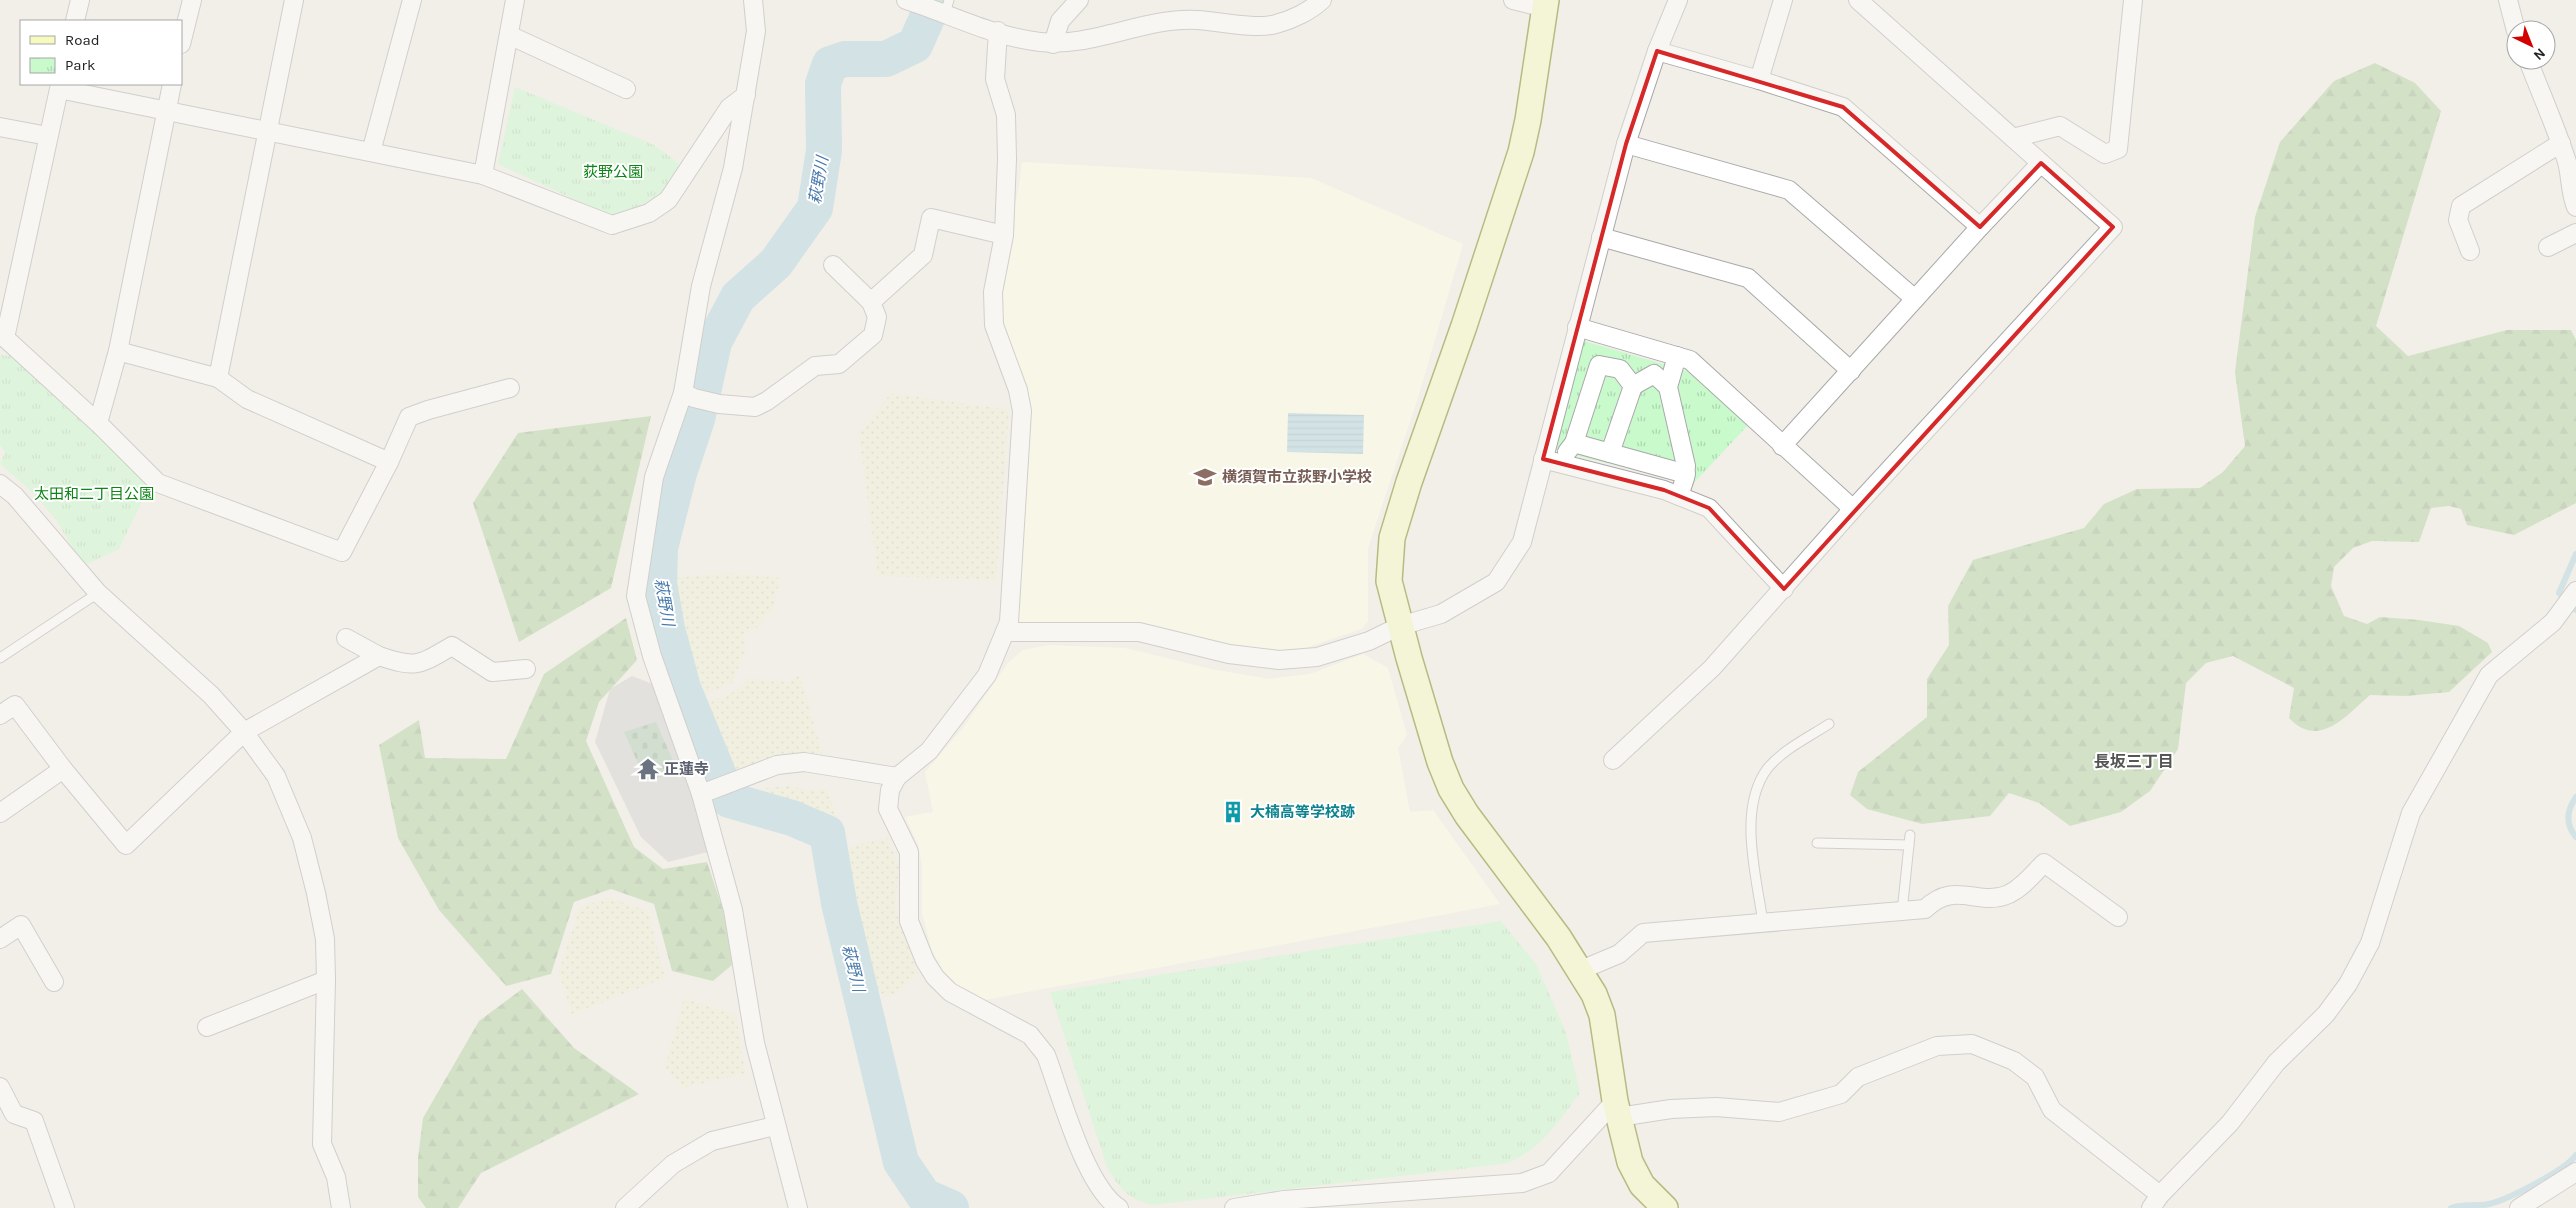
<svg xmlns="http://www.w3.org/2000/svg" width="2576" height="1208" viewBox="0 0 2576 1208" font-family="Karla,'Noto Sans JP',sans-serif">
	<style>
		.education { fill: #ffffe5 }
		.religious { fill: #d0d0d0 }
		.farmland { fill: url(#farmland-dots) }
		.forest { fill: url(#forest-firs) }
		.cemetery { fill: url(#cemetery-stones) }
		.park { fill: url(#park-tufts) }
		.water { fill: url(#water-rules) }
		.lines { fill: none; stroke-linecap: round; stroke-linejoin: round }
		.stream { stroke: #aad3df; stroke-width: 6 }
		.river { stroke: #aad3df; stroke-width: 36 }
		.lane-casing { stroke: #a9a9a9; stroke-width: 11 }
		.street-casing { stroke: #a9a9a9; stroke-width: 20 }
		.secondary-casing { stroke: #707d05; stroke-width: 28 }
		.lane { stroke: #fff; stroke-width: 9 }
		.street { stroke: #fff; stroke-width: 18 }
		.secondary { stroke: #f7fabf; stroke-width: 25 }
		.marked { fill: none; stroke: #d62828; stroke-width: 4; stroke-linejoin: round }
		.labels { text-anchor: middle; stroke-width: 4; stroke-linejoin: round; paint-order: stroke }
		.park-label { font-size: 15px; fill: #0c8416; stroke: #fff }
		.education-label { font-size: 15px; font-weight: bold; fill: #785e54; stroke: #fff; text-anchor: start }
		.worship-label { font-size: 15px; font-weight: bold; fill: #5b616d; stroke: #fff; text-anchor: start }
		.culture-label { font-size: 15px; font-weight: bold; fill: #0d838f; stroke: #fff; text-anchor: start }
		.water-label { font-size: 16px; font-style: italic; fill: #4a7aab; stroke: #fff }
		.neighbourhood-label { font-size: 16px; font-weight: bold; fill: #555; stroke: #fff }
	</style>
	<defs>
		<pattern id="farmland-dots" width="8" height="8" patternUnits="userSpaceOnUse" patternTransform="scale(1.25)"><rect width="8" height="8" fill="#eef0d5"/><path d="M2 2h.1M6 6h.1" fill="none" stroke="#ccceb7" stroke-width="1.8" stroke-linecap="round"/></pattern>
		<pattern id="forest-firs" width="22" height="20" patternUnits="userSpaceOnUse" patternTransform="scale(1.25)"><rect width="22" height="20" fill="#add19e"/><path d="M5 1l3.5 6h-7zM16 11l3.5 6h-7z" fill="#95b388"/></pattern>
		<pattern id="cemetery-stones" width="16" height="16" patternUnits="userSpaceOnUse" patternTransform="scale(1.25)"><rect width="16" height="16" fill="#aacbaf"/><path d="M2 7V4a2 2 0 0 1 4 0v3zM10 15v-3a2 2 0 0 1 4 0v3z" fill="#92ae96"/></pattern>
		<pattern id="park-tufts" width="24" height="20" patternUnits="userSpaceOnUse" patternTransform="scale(1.25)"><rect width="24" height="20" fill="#c8facc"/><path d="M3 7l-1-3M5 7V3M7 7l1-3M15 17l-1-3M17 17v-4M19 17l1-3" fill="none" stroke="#acd6af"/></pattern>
		<pattern id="water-rules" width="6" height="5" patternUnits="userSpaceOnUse" patternTransform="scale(1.25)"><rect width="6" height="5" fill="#aad3df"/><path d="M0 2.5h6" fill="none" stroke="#92b5bf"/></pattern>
	</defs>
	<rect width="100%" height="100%" fill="#f2efe9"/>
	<g class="education">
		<path d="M1022 162 1311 178 1463 244 1417 401 1368 548V621L1362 629 1293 652 1232 651 1024 626 1012 614 1023 407 994 292 1019 188Z"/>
		<path d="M1049 645 1125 648 1211 669 1268 679 1310 674 1363 654 1388 668 1407 735 1398 748 1410 812 1433 810 1500 904 984 1000 959 987 944 972 932 951 922 913V865L918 844 905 817 933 812 925 772 963 728 1008 663 1023 650Z"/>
	</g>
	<path class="religious" d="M632 676 658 686 697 796 708 852 668 862 641 837 595 742 610 689Z"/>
	<g class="farmland">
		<path d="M891 393 1009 410 996 580 878 576 859 434Z"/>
		<path d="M730 573 780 578 773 608 757 628 744 633 746 650 732 683 698 697 684 657 672 578Z"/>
		<path d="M800 675 823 756 806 752 780 756 730 776 704 704 736 691 749 678 787 682Z"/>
		<path d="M790 786 805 790 827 789 841 830 798 812 742 798 766 788Z"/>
		<path d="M888 838 899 867 895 907 918 973 892 997 877 992 853 923 841 870 851 846Z"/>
		<path d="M609 898 648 911 665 978 572 1014 559 972 580 907Z"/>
		<path d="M684 998 736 1015 745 1073 683 1088 665 1067Z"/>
	</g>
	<g class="forest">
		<path d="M2375 63 2415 83 2441 111 2376 326 2408 356 2507 330H2571L2576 340V503L2514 535 2467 525 2461 509 2449 506 2431 508 2419 542 2372 541 2353 548 2334 567 2331 586 2344 616 2367 624 2380 617 2419 620 2459 626 2488 643 2492 652 2449 692 2406 696 2370 695C2347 715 2319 750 2289 718L2294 688 2233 656 2206 663 2186 683 2178 749 2150 791 2121 812 2070 826 2039 803 2009 793 1990 816 1922 824 1867 809 1850 795 1858 772 1927 717V679L1949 645 1948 606 1973 560 2084 528 2104 504 2137 489 2200 488 2223 472 2245 446 2235 372 2255 217 2280 142 2334 81Z"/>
		<path d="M651 416 611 588 519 642 473 503 518 433Z"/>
		<path d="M626 618 637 660 599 702 586 741 634 847 663 869 707 862 723 910 733 964 713 981 672 971 654 904 611 889 574 902 551 974 506 986 439 910 398 838 379 745 419 720 425 758 506 759 544 674Z"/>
		<path d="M522 989 574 1048 639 1094 481 1173 458 1208H426L418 1197V1158L423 1118 479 1021Z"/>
	</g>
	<path class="cemetery" d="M656 722 678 772 646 781 624 732Z"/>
	<g class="park">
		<path d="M515 87 654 145 681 165 663 194 641 206 610 216 498 164Z"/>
		<path d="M1584 341 1687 371 1749 424 1693 484 1553 450Z"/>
		<path d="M0 355 13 356 150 485 119 549 83 566 55 518 29 489 0 464 5 452 0 445Z"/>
		<path d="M1501 921 1536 964 1566 1032 1580 1093C1559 1121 1538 1154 1503 1164L1152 1205C1126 1198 1120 1189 1107 1167L1050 992Z"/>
	</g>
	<path class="water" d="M1288 413 1364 415 1363 454 1287 452Z"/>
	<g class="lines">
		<g class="stream">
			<path d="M2576 554 2559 593 2576 610"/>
			<path d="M2576 797C2567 810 2565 824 2576 837"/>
			<path d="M2451 1208C2463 1203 2476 1207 2489 1204 2507 1200 2566 1170 2576 1155"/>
		</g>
		<path class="river" d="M935 0 915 45 886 59H845L830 64 823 84 824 150 815 208 776 263 738 297 714 342 697 419 679 473 660 548 659 583 667 629 683 688 729 800 792 818 827 833 839 903 901 1162 924 1196 951 1208"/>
		<g class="lane-casing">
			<g id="lane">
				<path d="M945 14 949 0"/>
				<path d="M0 658 98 593"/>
				<path d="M1817 843 1909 845"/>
				<path d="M1902 912 1910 835"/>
				<path d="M1763 923C1757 878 1737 810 1767 769 1782 750 1809 737 1829 724"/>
			</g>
		</g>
		<g class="street-casing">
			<g id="street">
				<path d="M753 0 756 31 733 168 701 286 683 393 654 477 636 596 652 656 701 794 777 765 804 762 897 777 929 751 987 675 1009 622 1022 411 1018 390 994 325 993 292 1004 235 1007 159 1006 115 995 79 998 31"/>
				<path d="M906 0C950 14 994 37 1040 42 1093 48 1144 17 1197 20 1217 21 1257 30 1276 24 1292 20 1310 11 1322 0"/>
				<path d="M1513 0 1545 8"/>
				<path d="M2508 0 2516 31"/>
				<path d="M75 21 80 0"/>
				<path d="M509 35 626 89"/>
				<path d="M181 44 192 0"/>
				<path d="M1053 44 1060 21 1079 0"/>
				<path d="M1657 51 1759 80 1783 0"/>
				<path d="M2528 60C2541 94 2556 127 2567 162 2571 177 2570 193 2576 207"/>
				<path d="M1759 80 1843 107 1980 227 2041 163"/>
				<path d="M0 127 48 136"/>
				<path d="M2013 138 2060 126 2105 154 2118 149 2133 0"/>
				<path d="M1626 144 1789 190 1915 299 1980 227"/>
				<path d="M371 152 412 0"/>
				<path d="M483 175 515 0"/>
				<path d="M1601 237 1748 278 1851 371"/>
				<path d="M2548 247 2576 233"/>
				<path d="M2470 251 2458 220 2461 206 2561 143"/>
				<path d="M833 265 871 302"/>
				<path d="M1577 327 1690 360 1853 509 2113 227 1858 0"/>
				<path d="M5 338 98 423 158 483 342 552 389 462 247 399 218 378 294 0"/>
				<path d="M5 338 59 89 483 175 612 225 649 213 668 200 729 108 746 95"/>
				<path d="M118 351 218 378"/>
				<path d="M1677 356 1668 387 1686 466 1685 478 1679 496"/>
				<path d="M1633 386 1654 374 1668 387"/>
				<path d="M683 393 694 398 719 404 755 407 767 401 815 366 839 364 873 335 877 317 871 302 923 255 931 218 1004 235"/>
				<path d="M98 423 118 351 172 84"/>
				<path d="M1574 443 1599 365 1620 369 1633 386 1610 453"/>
				<path d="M1782 446 1915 299"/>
				<path d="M1567 452 1574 443 1686 474"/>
				<path d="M1543 459 1664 490 1709 508 1784 589"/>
				<path d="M389 462 409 417 428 410 510 388"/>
				<path d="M0 484 15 496 98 593 211 695 244 732 126 845 63 769 0 813"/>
				<path d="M1005 632H1139L1229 654 1279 660 1317 657 1369 641 1400 626 1441 614 1496 582 1522 542 1626 144 1657 51 1678 0"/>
				<path d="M346 638 379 656"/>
				<path d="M0 715 15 705 63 769"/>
				<path d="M1613 760 1712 668 1853 509"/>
				<path d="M897 777 890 790 888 809 909 852V921L925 961 935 977 950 992 1030 1035 1046 1055C1061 1095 1085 1186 1119 1208"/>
				<path d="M701 794 733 910 755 1043 798 1208"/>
				<path d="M0 939 21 925 54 982"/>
				<path d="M1581 970 1619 954 1643 933 1925 909C1956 879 1978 908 2009 894 2023 887 2033 874 2044 863L2118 917"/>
				<path d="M207 1027 326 980"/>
				<path d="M0 1087 14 1114 34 1121 65 1208"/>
				<path d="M1619 1117 1671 1109 1716 1107 1779 1112 1841 1094 1858 1077 1937 1046 1972 1044 2014 1061 2035 1077 2052 1110 2160 1195"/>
				<path d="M341 1208 336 1177 322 1144 326 980 325 939 316 893 302 838 276 776 244 732 379 656C417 669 419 665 452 646L492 672 526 669"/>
				<path d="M625 1208 673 1164 712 1141 775 1126"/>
				<path d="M1234 1208 1284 1200 1522 1183 1549 1173 1615 1101"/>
				<path d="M2151 1208 2160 1195 2230 1123 2276 1063 2326 1014 2348 984 2370 943 2411 813 2489 675 2553 622 2576 591"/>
				<path d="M2519 1208 2576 1172"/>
			</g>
		</g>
		<g class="secondary-casing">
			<path id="secondary" d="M1546 0 1528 120 1521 152 1464 326 1409 482 1392 538 1389 581 1409 658 1440 762 1451 789 1467 815 1559 938 1594 994 1602 1015 1615 1101 1630 1162 1642 1185 1665 1208"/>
		</g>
		<use href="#lane" class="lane"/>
		<use href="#street" class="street"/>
		<use href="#secondary" class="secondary"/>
	</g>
	<path d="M0 0H2576V1208H0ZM1657 51 1843 107 1980 227 2041 163 2113 227 1784 589 1709 508 1664 490 1543 459 1626 144Z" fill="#f2efe9" fill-opacity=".55" fill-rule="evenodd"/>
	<path class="marked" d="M1657 51 1843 107 1980 227 2041 163 2113 227 1784 589 1709 508 1664 490 1543 459 1626 144Z"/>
	<defs>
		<g id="school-bare" transform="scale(1.725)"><path d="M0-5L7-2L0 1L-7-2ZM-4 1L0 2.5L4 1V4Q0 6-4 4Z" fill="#8d6e63" stroke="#fff" stroke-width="2.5" paint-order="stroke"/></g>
		<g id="temple-bare" transform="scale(1.725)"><path d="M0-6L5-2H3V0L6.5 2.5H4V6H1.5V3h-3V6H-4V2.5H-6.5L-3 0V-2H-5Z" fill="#6b7280" stroke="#fff" stroke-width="2.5" paint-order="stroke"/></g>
		<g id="building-bare" transform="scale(1.725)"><path d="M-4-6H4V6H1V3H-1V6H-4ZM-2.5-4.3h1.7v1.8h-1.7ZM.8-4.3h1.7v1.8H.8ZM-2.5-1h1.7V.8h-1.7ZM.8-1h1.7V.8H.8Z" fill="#0f9aa8" stroke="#fff" stroke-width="2.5" paint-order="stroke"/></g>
	</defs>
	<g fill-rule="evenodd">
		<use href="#school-bare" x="1205" y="477"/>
		<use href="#temple-bare" x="648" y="769"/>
		<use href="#building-bare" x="1233" y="812"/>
	</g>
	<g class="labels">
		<g class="park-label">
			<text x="613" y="177">荻野公園</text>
			<text x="94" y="499">太田和二丁目公園</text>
		</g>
		<g class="education-label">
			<text x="1222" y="482">横須賀市立荻野小学校</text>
		</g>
		<g class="worship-label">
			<text x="664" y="774">正蓮寺</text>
		</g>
		<g class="culture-label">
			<text x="1250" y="817">大楠高等学校跡</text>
		</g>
		<g class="water-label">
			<text transform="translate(818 180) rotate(-80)" y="6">萩野川</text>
			<text transform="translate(665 602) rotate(80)" y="6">萩野川</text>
			<text transform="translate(854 968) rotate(76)" y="6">萩野川</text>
		</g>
		<g class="neighbourhood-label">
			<text x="2134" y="767">長坂三丁目</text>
		</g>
	</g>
	<rect x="20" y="20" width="162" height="65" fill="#ffffff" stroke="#a7a7a7"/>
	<rect x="30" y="36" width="25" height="8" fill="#f7fabf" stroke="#a7a7a7"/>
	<text x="65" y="45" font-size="15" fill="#222222">Road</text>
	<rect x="30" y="58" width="25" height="15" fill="url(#park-tufts)" stroke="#a7a7a7"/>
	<text x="65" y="70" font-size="15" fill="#222222">Park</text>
	<g transform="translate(2531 45) rotate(137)"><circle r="24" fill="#ffffff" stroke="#a7a7a7"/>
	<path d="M0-4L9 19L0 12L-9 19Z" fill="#d40000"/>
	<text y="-8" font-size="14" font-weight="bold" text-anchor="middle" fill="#222222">N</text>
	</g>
</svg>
